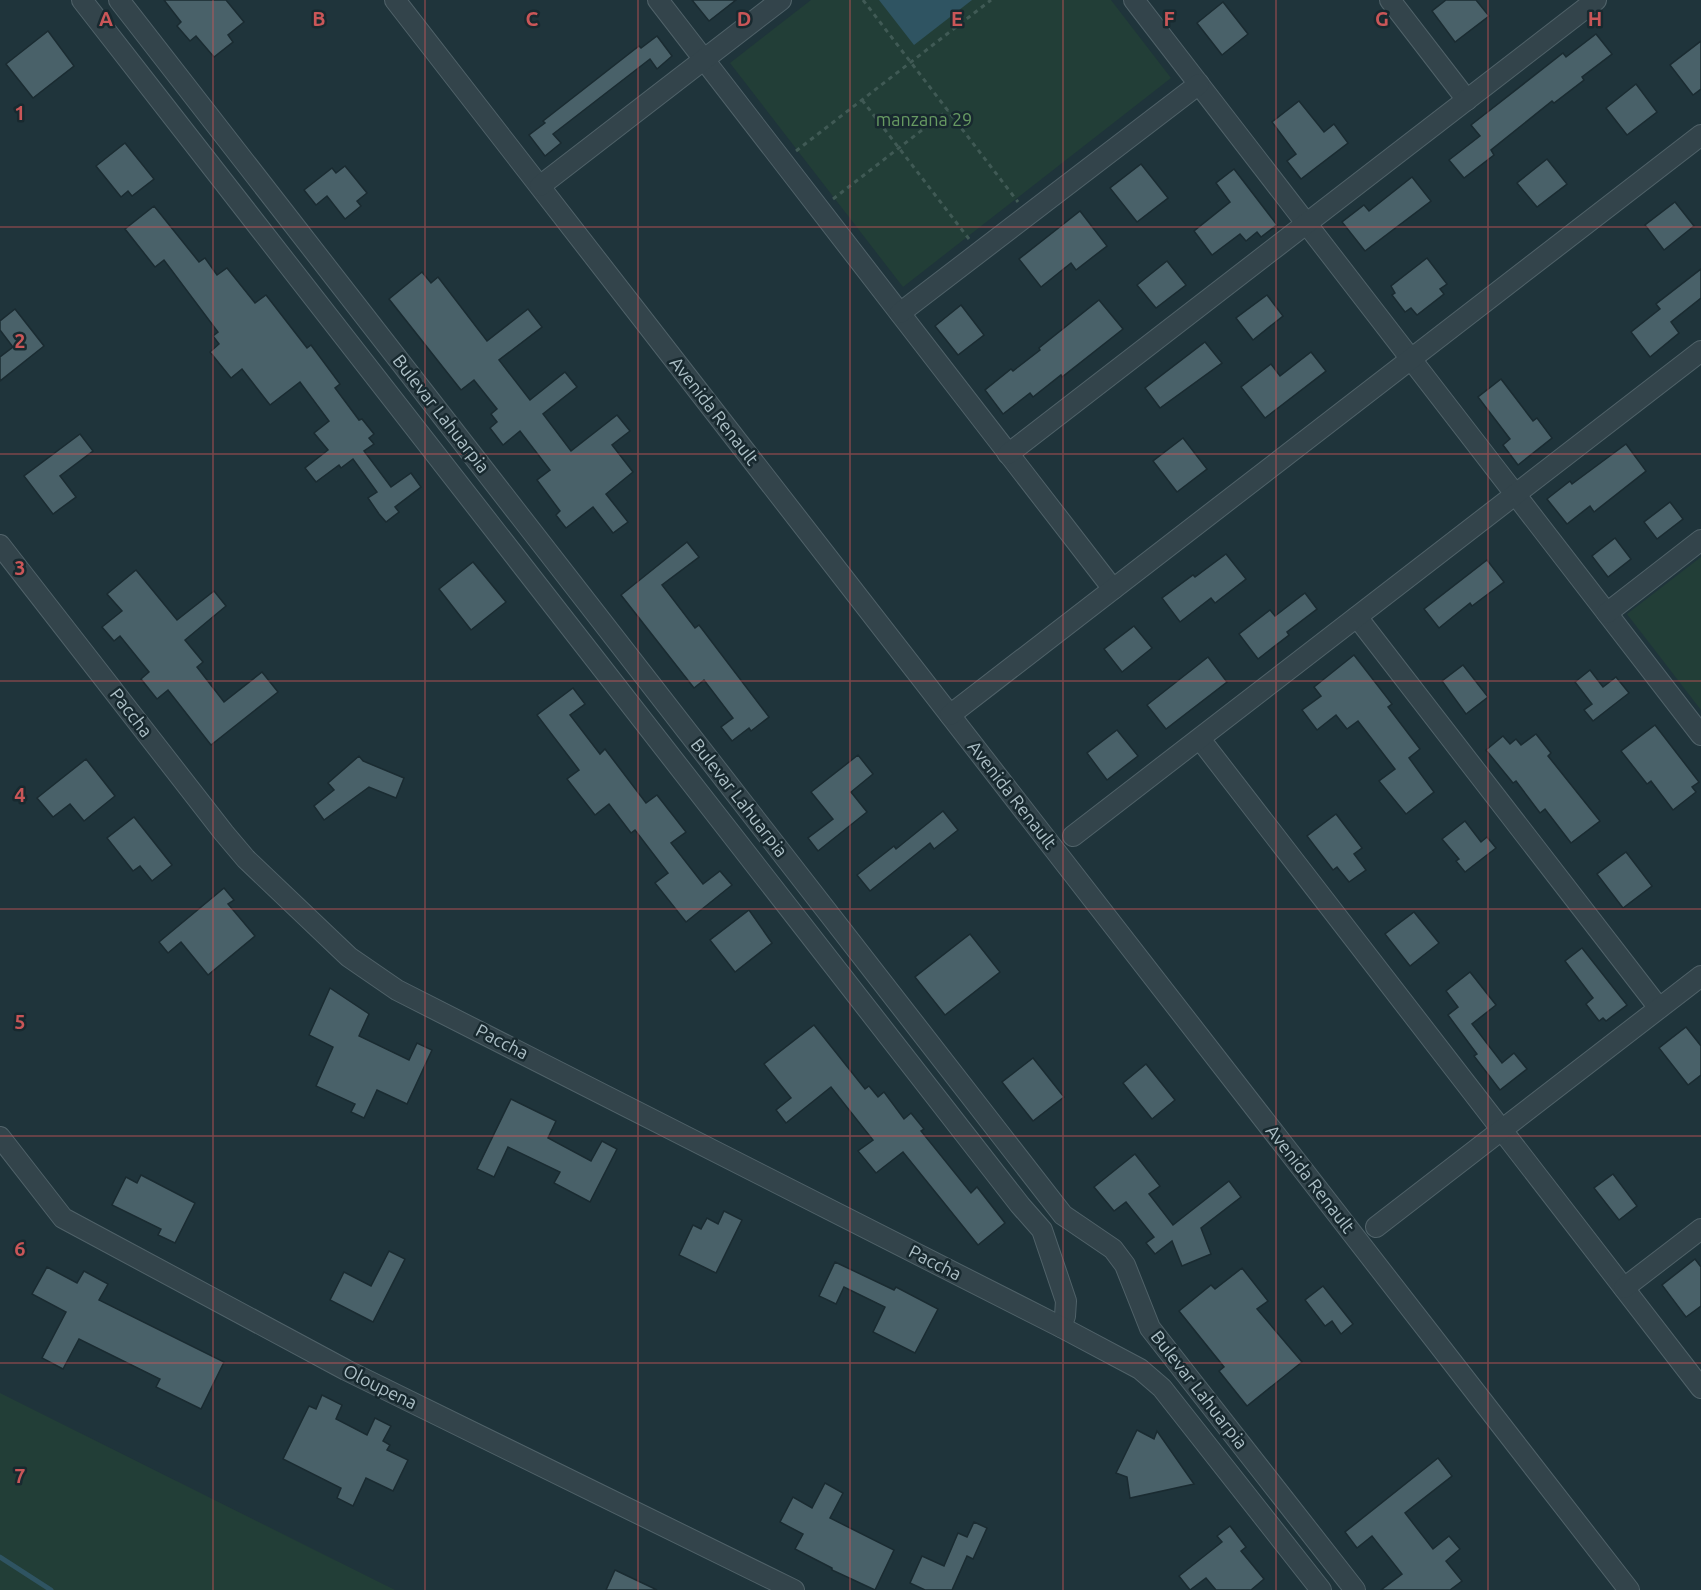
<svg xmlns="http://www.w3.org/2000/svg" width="1701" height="1590" viewBox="0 0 1701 1590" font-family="Ubuntu,sans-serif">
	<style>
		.green { fill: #223e37 }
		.water { fill: #2f5462 }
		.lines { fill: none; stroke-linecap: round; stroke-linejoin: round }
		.stream { stroke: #2f5462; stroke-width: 5 }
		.building { fill: #496169; stroke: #1a2b31; stroke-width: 1.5 }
		.minor-casing { stroke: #506269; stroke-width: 22 }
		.path { stroke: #405a55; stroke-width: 3; stroke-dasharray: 4.5 4.5; stroke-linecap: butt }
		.minor { stroke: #33444b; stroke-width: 20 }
		.grid { fill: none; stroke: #ca5658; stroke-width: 1.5; stroke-opacity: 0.55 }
		.labels { text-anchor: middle; stroke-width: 5; stroke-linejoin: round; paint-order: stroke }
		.park-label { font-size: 18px; fill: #679a62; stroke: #18292f }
		.street-label { font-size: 18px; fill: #adc0c7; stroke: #18292f }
		.grid-label { font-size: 20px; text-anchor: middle; font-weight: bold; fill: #ca5658; stroke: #18292f; stroke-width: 5; stroke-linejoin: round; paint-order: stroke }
	</style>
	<rect width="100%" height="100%" fill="#1f343b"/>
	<g class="green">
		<path d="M811 0H1111L1171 78 903 287 730 63Z"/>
		<path d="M1701 557V710L1627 614Z"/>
		<path d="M0 1393 395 1590H0Z"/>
	</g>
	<path class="water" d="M879 0H972L914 45Z"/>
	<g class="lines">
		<path class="stream" d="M0 1557 51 1590"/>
	</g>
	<g class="building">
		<path d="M164 0H226L244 22 228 35 233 42 214 57 196 36 190 41 177 26 181 22Z"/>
		<path d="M692 0H736L709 21Z"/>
		<path d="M1446 0H1476L1489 16 1455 42 1432 11Z"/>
		<path d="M1223 2 1248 34 1222 55 1197 23Z"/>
		<path d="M48 31 74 66 33 98 6 64Z"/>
		<path d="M1596 34 1612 54 1582 77 1584 80 1554 103 1552 101 1491 150 1494 155 1464 178 1449 160 1480 136 1471 125 1563 53 1566 57Z"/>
		<path d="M657 36 672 56 657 69 650 59 553 134 561 143 545 156 529 135 545 123 543 121 639 46 641 48Z"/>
		<path d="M1701 41V89L1693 95 1670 65Z"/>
		<path d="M1636 84 1657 112 1627 135 1606 108Z"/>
		<path d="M1299 101 1324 132 1334 124 1348 143 1301 179 1287 161 1296 154 1272 122Z"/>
		<path d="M125 143 154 179 132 196 128 191 121 197 96 166Z"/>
		<path d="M1547 159 1567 184 1537 207 1517 183Z"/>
		<path d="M1141 164 1168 198 1137 222 1110 188Z"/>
		<path d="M345 166 367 193 357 201 361 206 345 219 327 196 316 205 304 190 332 168 336 173Z"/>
		<path d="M1234 169 1277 225 1261 237 1257 232 1246 241 1240 234 1212 255 1194 231 1230 202 1216 183Z"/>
		<path d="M1412 177 1431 201 1365 251 1342 222 1364 205 1369 211Z"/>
		<path d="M1675 202 1694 226 1664 250 1645 225Z"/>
		<path d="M154 206 199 262 205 258 217 275 227 268 255 303 266 295 307 348 311 345 340 384 335 388 359 420 362 419 374 434 369 438 374 444 364 451 391 487 411 473 421 487 395 507 399 512 386 522 379 514 368 498 377 492 353 459 341 468 339 465 316 482 305 468 328 450 314 433 329 421 300 382 270 405 242 369 231 378 210 352 219 344 213 336 218 332 164 260 155 267 125 229Z"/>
		<path d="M1080 211 1107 246 1076 270 1071 263 1041 287 1019 259Z"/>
		<path d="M1427 258 1447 284 1440 289 1444 294 1417 315 1411 308 1405 312 1392 295 1395 293 1391 286Z"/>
		<path d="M1167 261 1186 285 1156 308 1137 285Z"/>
		<path d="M1701 269V298L1671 322 1679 333 1650 357 1631 332 1660 309 1656 304Z"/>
		<path d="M422 272 431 283 438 277 487 341 528 309 542 327 499 360 530 400 565 372 577 387 543 414 571 451 617 415 630 431 612 445 633 472 606 494 628 522 613 533 593 507 566 528 556 515 560 511 537 480 550 470 520 431 503 445 490 428 497 422 491 414 497 409 474 380 461 390 389 299Z"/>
		<path d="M1267 295 1283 316 1253 340 1236 318Z"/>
		<path d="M1099 300 1123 329 1062 377 1061 375 1033 397 1030 393 1003 414 985 390 1011 369 1013 371 1040 350 1039 348Z"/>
		<path d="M961 305 984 335 958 355 935 326Z"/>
		<path d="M15 309 44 346 0 381V357L13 347 0 330V321Z"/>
		<path d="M1205 342 1222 363 1160 408 1145 388Z"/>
		<path d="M1311 352 1326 371 1265 418 1241 387 1271 364 1280 376Z"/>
		<path d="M1501 379 1533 421 1537 418 1552 438 1518 465 1503 445 1510 439 1478 397Z"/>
		<path d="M80 434 93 451 60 476 76 497 53 514 24 476Z"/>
		<path d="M1183 438 1207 469 1177 492 1153 461Z"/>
		<path d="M1626 444 1646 471 1594 512 1590 506 1567 524 1547 499 1570 481 1572 484Z"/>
		<path d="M1670 502 1683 519 1657 539 1644 522Z"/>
		<path d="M1615 538 1631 559 1608 577 1592 556Z"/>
		<path d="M687 542 699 557 662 585 695 628 699 625 769 717 751 731 749 728 732 741 721 727 733 718 704 680 694 688 621 595Z"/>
		<path d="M1226 554 1246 579 1215 603 1211 598 1180 622 1162 598 1193 575 1195 577Z"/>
		<path d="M1487 560 1504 582 1472 606 1470 603 1439 628 1424 609Z"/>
		<path d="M473 562 506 602 471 630 439 589Z"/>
		<path d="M136 570 177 620 214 591 226 606 185 640 203 662 197 667 224 702 262 672 278 692 211 745 168 690 157 699 141 679 149 672 120 636 114 641 102 627 122 611 107 594Z"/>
		<path d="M1305 593 1317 609 1287 632 1289 635 1258 659 1239 634 1270 610 1275 616Z"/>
		<path d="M1134 626 1152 648 1122 672 1104 649Z"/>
		<path d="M1354 655 1392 704 1388 707 1420 749 1409 758 1434 792 1406 814 1379 781 1395 769 1358 721 1347 729 1336 715 1317 730 1302 710 1321 696 1314 687Z"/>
		<path d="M1208 657 1227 682 1166 729 1147 705Z"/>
		<path d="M1463 665 1488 697 1466 714 1442 681Z"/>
		<path d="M1590 670 1603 687 1616 677 1629 693 1593 721 1584 710 1592 704 1575 682Z"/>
		<path d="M573 688 585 704 570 715 600 754 605 749 646 803 657 795 686 832 671 843 703 884 720 871 732 885 686 922 655 883 668 873 635 830 631 833 609 804 595 815 567 779 579 770 537 715Z"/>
		<path d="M1655 725 1699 782 1692 787 1696 792 1673 810 1651 781 1647 784 1621 751Z"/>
		<path d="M1117 730 1138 756 1107 780 1087 753Z"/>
		<path d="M1536 734 1551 753 1548 756 1600 821 1571 843 1545 809 1540 813 1516 781 1513 783 1486 750 1503 736 1510 744 1516 739 1521 745Z"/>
		<path d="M858 755 873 774 851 792 867 812 818 851 808 838 833 819 811 792Z"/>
		<path d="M359 756 363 761 404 778 396 798 369 787 324 820 314 806 334 790 328 783Z"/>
		<path d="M86 759 115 796 84 821 70 804 53 817 37 798Z"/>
		<path d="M943 811 958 830 934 849 930 843 870 891 857 875 894 846 896 849Z"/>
		<path d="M1336 814 1362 848 1354 854 1366 870 1349 882 1337 867 1333 870 1307 836Z"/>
		<path d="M134 817 172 865 152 881 140 866 133 871 107 838Z"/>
		<path d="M1465 821 1481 842 1487 837 1496 848 1465 872 1456 861 1459 859 1442 839Z"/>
		<path d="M1626 852 1652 886 1623 908 1597 874Z"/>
		<path d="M224 888 234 900 228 904 255 936 208 975 181 942 168 953 159 942Z"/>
		<path d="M749 910 772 943 735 972 710 940Z"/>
		<path d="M1414 912 1439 943 1410 966 1385 934Z"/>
		<path d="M970 934 1000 972 945 1015 915 977Z"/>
		<path d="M1582 948 1627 1005 1606 1021 1603 1018 1599 1021 1586 1004 1593 998 1565 961Z"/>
		<path d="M1470 972 1496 1005 1472 1024 1502 1063 1514 1053 1527 1069 1500 1090 1474 1056 1477 1054 1448 1015 1458 1007 1446 991Z"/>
		<path d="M330 988 369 1014 359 1036 409 1060 417 1043 432 1050 407 1104 377 1090 364 1118 351 1112 355 1104 316 1086 333 1047 309 1035Z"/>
		<path d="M814 1025 865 1089 869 1086 878 1097 884 1092 904 1119 911 1113 924 1129 921 1131 971 1193 977 1187 1005 1223 978 1245 903 1152 876 1173 858 1151 873 1140 831 1087 786 1123 776 1110 791 1098 764 1064Z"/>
		<path d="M1686 1027 1701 1046V1075L1688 1085 1659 1048Z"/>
		<path d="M1033 1058 1064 1097 1033 1121 1002 1082Z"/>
		<path d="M1146 1064 1175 1100 1152 1119 1123 1083Z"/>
		<path d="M511 1099 556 1121 548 1138 591 1161 602 1141 617 1149 590 1202 554 1183 560 1172 508 1147 494 1177 477 1169Z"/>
		<path d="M1135 1154 1160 1186 1149 1194 1173 1225 1229 1181 1241 1197 1201 1228 1211 1254 1182 1266 1172 1241 1155 1254 1146 1243 1154 1237 1126 1202 1114 1211 1094 1187Z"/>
		<path d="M1613 1174 1637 1206 1619 1220 1594 1188Z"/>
		<path d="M141 1175 195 1203 175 1243 158 1235 161 1229 112 1205 126 1177 137 1183Z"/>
		<path d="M724 1211 742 1220 716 1273 679 1255 693 1225 701 1229 707 1218 718 1224Z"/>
		<path d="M389 1251 405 1259 373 1322 330 1300 344 1272 371 1286Z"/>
		<path d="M1695 1259 1701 1267V1306L1686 1317 1662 1285Z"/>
		<path d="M835 1262 894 1290 896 1287 938 1309 915 1353 873 1332 885 1307 844 1287 836 1304 819 1296Z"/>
		<path d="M47 1267 77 1283 84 1271 108 1284 99 1300 224 1362 201 1409 156 1387 160 1379 79 1339 63 1369 42 1358 66 1312 32 1294Z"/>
		<path d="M1242 1268 1268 1301 1257 1309 1302 1362 1247 1406 1219 1371 1224 1367 1179 1311 1211 1285 1215 1289Z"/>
		<path d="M1323 1286 1353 1324 1341 1334 1332 1321 1325 1326 1305 1300Z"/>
		<path d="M322 1395 342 1405 336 1419 367 1435 375 1418 391 1426 383 1441 390 1445 387 1450 408 1460 393 1491 366 1478 353 1506 337 1498 341 1488 283 1459 309 1406 316 1409Z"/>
		<path d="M1137 1430 1154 1439 1157 1431 1194 1484 1130 1498 1127 1477 1116 1473Z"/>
		<path d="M1438 1458 1452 1476 1405 1513 1433 1549 1449 1536 1460 1549 1446 1561 1462 1581 1450 1590H1381L1402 1574 1372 1536 1357 1548 1345 1532Z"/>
		<path d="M825 1483 843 1493 830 1518 894 1550 875 1590 832 1570V1568L795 1549 803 1534 780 1522 793 1497 812 1508Z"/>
		<path d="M974 1522 987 1528 973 1559 967 1556 952 1590H925L910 1583 922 1556 944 1566 958 1533 967 1537Z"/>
		<path d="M1230 1526 1246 1547 1241 1551 1264 1579 1251 1590H1216L1206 1578 1190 1590 1179 1576 1222 1542 1217 1536Z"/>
		<path d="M615 1570 657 1590H606Z"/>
	</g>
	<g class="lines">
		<g class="minor-casing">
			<g id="minor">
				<path d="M82 0 1020 1205 1042 1230 1066 1301 1065 1316 1061 1327"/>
				<path d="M119 0 1063 1215 1113 1249 1125 1265 1150 1328 1355 1590"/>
				<path d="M395 0 1629 1590"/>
				<path d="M658 0 1113 589"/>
				<path d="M1134 0 1701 735"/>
				<path d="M1390 0 1467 100"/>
				<path d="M540 186 781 0"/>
				<path d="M900 313 1199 84"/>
				<path d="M1008 454 1596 0"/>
				<path d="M0 545 224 833 246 859 349 957 397 990 1061 1327 1140 1369 1162 1388 1321 1590"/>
				<path d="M1607 613 1701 540"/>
				<path d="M1357 617 1659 1008"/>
				<path d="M950 715 1701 135"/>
				<path d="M1200 739 1701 1388"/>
				<path d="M1073 836 1701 351"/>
				<path d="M0 1137 63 1218 346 1370 794 1590"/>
				<path d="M1376 1227 1701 976"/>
				<path d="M1624 1288 1701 1229"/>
			</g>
		</g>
		<g class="path">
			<path d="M863 0 1018 202"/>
			<path d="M862 100 969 239"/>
			<path d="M796 151 991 0"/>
			<path d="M833 199 948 110"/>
		</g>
		<use href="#minor" class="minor"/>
	</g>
	<path class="grid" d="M213 0V1590M425 0V1590M638 0V1590M850 0V1590M1063 0V1590M1276 0V1590M1488 0V1590M0 227H1701M0 454H1701M0 681H1701M0 909H1701M0 1136H1701M0 1363H1701"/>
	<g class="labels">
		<g class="park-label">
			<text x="924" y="126">manzana 29</text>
		</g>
		<g class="street-label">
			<text transform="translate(714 411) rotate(52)" y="6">Avenida Renault</text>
			<text transform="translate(441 414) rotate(52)" y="6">Bulevar Lahuarpia</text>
			<text transform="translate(131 713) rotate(52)" y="6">Paccha</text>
			<text transform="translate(1012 795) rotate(52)" y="6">Avenida Renault</text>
			<text transform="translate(739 798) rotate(52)" y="6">Bulevar Lahuarpia</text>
			<text transform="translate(502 1042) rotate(27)" y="6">Paccha</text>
			<text transform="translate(1310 1179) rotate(52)" y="6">Avenida Renault</text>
			<text transform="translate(935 1263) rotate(27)" y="6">Paccha</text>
			<text transform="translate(380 1387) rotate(26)" y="6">Oloupena</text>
			<text transform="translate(1199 1390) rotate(52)" y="6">Bulevar Lahuarpia</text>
		</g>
	</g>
	<g class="grid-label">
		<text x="106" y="26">A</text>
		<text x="319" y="26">B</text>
		<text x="532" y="26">C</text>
		<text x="744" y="26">D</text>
		<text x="957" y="26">E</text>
		<text x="1169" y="26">F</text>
		<text x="1382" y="26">G</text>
		<text x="1595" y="26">H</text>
		<text x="20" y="120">1</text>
		<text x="20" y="348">2</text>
		<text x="20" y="575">3</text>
		<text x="20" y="802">4</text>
		<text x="20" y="1029">5</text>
		<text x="20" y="1256">6</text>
		<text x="20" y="1483">7</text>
	</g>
</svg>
